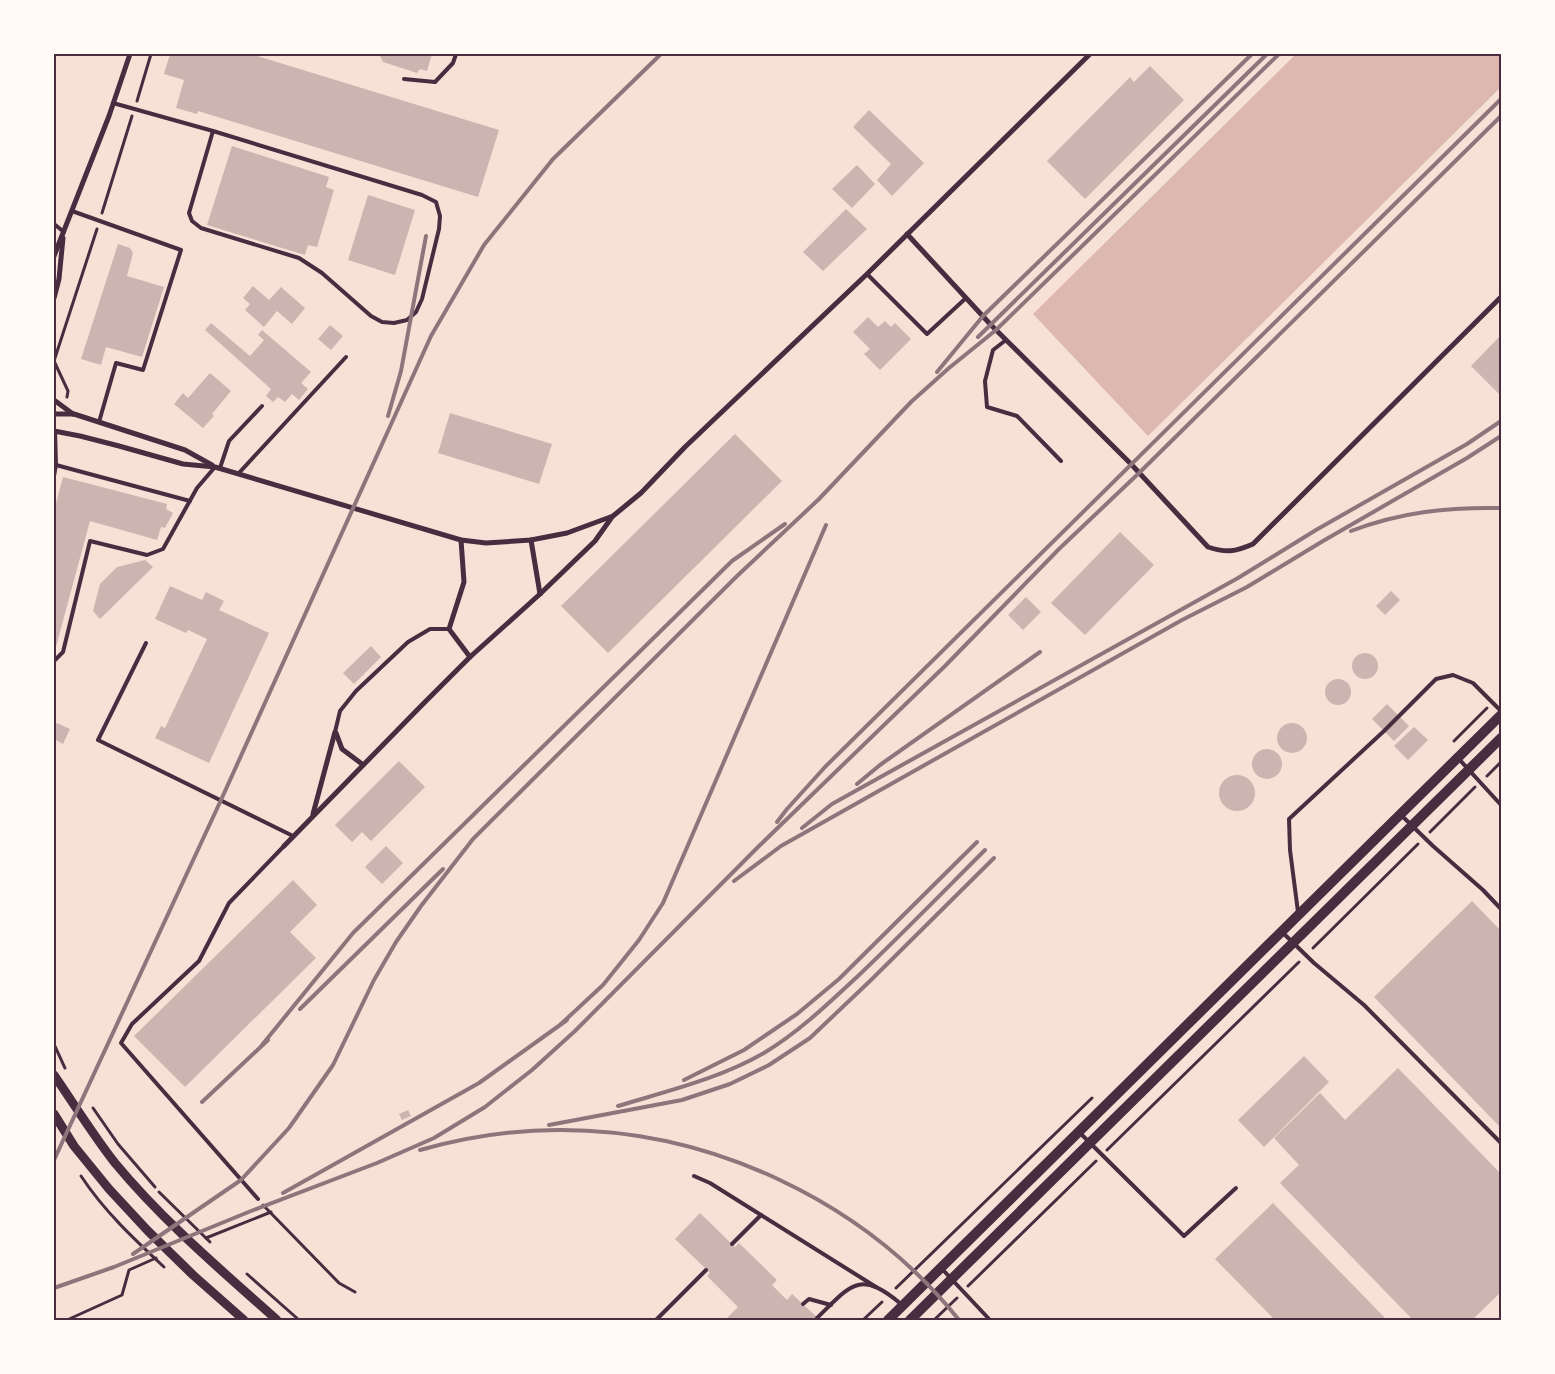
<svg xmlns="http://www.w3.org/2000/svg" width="1555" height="1374" viewBox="0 0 1555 1374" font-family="'Asap Condensed',sans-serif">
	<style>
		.water { fill: #dcb8b0 }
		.building { fill: #ccb4b1 }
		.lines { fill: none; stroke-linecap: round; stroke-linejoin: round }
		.path { stroke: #4a2c40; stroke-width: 3 }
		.service { stroke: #4a2c40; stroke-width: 4 }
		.minor { stroke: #4a2c40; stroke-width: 5 }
		.tertiary { stroke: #4a2c40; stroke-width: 9 }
		.secondary { stroke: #4a2c40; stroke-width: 10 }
		.rail { stroke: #8f747c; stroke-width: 4 }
		.neatline { fill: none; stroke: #4a2c40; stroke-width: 2 }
	</style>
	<rect width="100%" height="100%" fill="#f7e1d7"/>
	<path class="water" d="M1296 54H1501V87L1148 436 1033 314Z"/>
	<g class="building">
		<path d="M170 54H251L499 130 478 197 198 111 197 114 176 108 184 80 164 74Z"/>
		<path d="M379 54H432L427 71 420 69 417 73 383 62Z"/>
		<path d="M1150 66 1184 100 1085 199 1047 161 1130 77 1134 82Z"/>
		<path d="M869 110 924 163 892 196 877 180 891 164 853 127Z"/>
		<path d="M232 146 329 177 326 187 334 190 317 247 308 245 305 255 207 225Z"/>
		<path d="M857 165 875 184 852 208 832 189Z"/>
		<path d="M368 195 415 210 395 275 348 260Z"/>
		<path d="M846 209 867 229 823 271 803 252Z"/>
		<path d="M118 244 130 248 133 253 127 276 164 287 142 357 106 347 101 365 81 359Z"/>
		<path d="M253 286 269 300 281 287 305 308 292 324 277 311 264 327 245 310 250 304 243 298Z"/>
		<path d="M868 317 878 327 885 321 891 327 895 323 911 339 880 370 864 354 870 349 853 332Z"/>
		<path d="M211 323 250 356 264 340 258 335 262 330 311 372 301 383 308 389 299 400 292 394 285 402 278 397 273 402 266 396 271 389 205 330Z"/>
		<path d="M330 325 343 336 331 350 318 339Z"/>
		<path d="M1501 335V396L1471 366Z"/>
		<path d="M210 373 231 391 212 414 214 416 203 428 174 404 183 393 188 398Z"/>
		<path d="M450 413 552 444 539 484 438 453Z"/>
		<path d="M735 434 782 481 608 653 561 606Z"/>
		<path d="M63 477 167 504 166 509 173 513 165 528 161 527 157 540 90 521 54 654V511Z"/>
		<path d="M1120 532 1154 565 1085 635 1051 603Z"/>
		<path d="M145 560 153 567 100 619 93 611 100 584 117 567Z"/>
		<path d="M170 586 202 600 206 592 224 601 219 610 269 633 209 763 155 738 161 726 165 728 207 639 188 630 186 633 155 619Z"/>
		<path d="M1391 591 1400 600 1385 615 1376 606Z"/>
		<path d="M1026 597 1041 612 1023 630 1008 615Z"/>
		<path d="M371 646 381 657 354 684 343 673Z"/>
		<circle cx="1365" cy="666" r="13"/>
		<circle cx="1338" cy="692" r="13"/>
		<path d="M1387 704 1409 726 1394 741 1372 719Z"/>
		<circle cx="1292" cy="738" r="15"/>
		<path d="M57 723 70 729 63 744 54 739V729Z"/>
		<path d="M1414 727 1428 740 1408 760 1394 746Z"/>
		<circle cx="1267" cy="764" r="15"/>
		<path d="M399 761 425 787 371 841 362 832 352 842 335 825Z"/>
		<circle cx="1237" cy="793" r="18"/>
		<path d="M386 846 403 863 382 884 365 867Z"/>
		<path d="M293 880 317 905 290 932 316 958 185 1087 134 1036Z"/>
		<path d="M1472 901 1501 931V1128L1374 997Z"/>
		<path d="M1304 1056 1329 1082 1264 1147 1238 1120Z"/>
		<path d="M1398 1068 1501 1174V1292L1472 1320H1413L1280 1183 1299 1165 1274 1138 1320 1093 1345 1120Z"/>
		<path d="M408 1110 411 1116 402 1120 399 1114Z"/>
		<path d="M1273 1203 1387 1320H1275L1215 1259Z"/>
		<path d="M700 1213 735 1247 739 1243 777 1280 772 1285 787 1300 792 1294 820 1320H725L738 1307 707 1276 710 1273 675 1239Z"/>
	</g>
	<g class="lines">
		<g class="path">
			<path d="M137 101 151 54"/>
			<path d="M102 213 132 116"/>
			<path d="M67 397 68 391 54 361 97 229"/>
			<path d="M1454 741 1487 708"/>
			<path d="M1487 776 1501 762"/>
			<path d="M1430 832 1475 787"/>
			<path d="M1313 948 1418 844"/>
			<path d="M54 1044 65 1068"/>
			<path d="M93 1108 118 1144 155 1187"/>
			<path d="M1107 1150 1299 962"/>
			<path d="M81 1176C104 1211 134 1239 164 1267"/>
			<path d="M159 1192 210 1242"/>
			<path d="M263 1205 339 1283 355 1292"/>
			<path d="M206 1238 271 1212"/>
			<path d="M247 1274 299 1320"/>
			<path d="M968 1286 1096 1161"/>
			<path d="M896 1288 1092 1098"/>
			<path d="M67 1320 122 1295 129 1270 156 1258"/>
			<path d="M863 1320 882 1302"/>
			<path d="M934 1320 957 1298"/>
		</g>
		<g class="service">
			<path d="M404 79 435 82 453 63 456 54"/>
			<path d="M113 103 213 131 422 195 436 202 440 216 439 229 422 299 416 312 407 320 394 323 382 322 371 316 322 273 299 258 201 228 192 221 189 213 213 131"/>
			<path d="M72 211 181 250 143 370 116 363 99 422"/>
			<path d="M54 224 64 232"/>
			<path d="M867 274 927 334 966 298"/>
			<path d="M1006 340 993 350 985 381 987 407 1017 416 1061 461"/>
			<path d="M56 465 190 501"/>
			<path d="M220 468 229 441 262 406"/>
			<path d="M238 474 346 357"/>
			<path d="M54 476 56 465 55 431"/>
			<path d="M146 643 98 740 293 836"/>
			<path d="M54 661 63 652 90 541 147 555 163 549 197 488 215 467"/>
			<path d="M335 732 340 711 356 691 408 642 430 629H449"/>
			<path d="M1458 758 1501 805"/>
			<path d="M1401 815 1433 846 1483 890 1501 909"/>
			<path d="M1298 912 1290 850 1289 819 1384 731 1436 679 1453 675 1473 683 1501 711"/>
			<path d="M1283 933 1314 963 1364 1005 1501 1143"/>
			<path d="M1080 1133 1184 1236 1236 1188"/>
			<path d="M694 1176 710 1183 876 1287"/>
			<path d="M258 1199 121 1043 132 1024 199 961 229 903 284 846"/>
			<path d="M732 1244 761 1215"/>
			<path d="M942 1269 990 1320"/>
			<path d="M803 1304 809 1299 831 1305"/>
			<path d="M817 1318C851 1285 859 1269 901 1304"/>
			<path d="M656 1320 706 1270"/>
		</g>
		<g class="minor">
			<path d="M907 234 991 325 1131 464 1208 547C1226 553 1235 552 1253 544L1501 297"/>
			<path d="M54 256 109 116 130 54"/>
			<path d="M54 298 59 279 63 238"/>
			<path d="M54 400 73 414"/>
			<path d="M54 414H74L185 450 212 465"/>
			<path d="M54 431 80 436 119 446 183 464 215 467 461 540 486 543 531 540 567 533 613 516 641 493 685 447 867 274 1090 54"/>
			<path d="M461 540 464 582 449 629 470 657"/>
			<path d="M531 540 540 594"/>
			<path d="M336 733 342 749 362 764"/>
			<path d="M313 814 335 732"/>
			<path d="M284 846 422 705 470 657 540 594 595 541 612 517"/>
		</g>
		<g class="tertiary">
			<path d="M54 1075C74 1104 93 1135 115 1163 163 1221 221 1270 277 1320"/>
			<path d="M54 1114 74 1146 109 1189 148 1231 193 1275 244 1320"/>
		</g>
		<g class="secondary">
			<path d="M888 1320 1501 715"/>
			<path d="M910 1320 1501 738"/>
		</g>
		<g class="rail">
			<path d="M978 337 1267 54"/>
			<path d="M937 372 983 316 1252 54"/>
			<path d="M388 416 401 371 426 236"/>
			<path d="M1351 531C1401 512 1448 507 1501 508"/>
			<path d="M857 784 880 765 1040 652"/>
			<path d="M777 822 787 809 825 767 1501 99"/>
			<path d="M802 828 832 804 1238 578 1316 530 1467 444 1501 421"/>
			<path d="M734 881 781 846 1182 620 1247 587 1323 541 1467 458 1501 436"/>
			<path d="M300 1009 443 869"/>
			<path d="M561 1024 603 985 639 940 663 903 826 525"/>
			<path d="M262 1045 353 933 732 561 785 524"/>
			<path d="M684 1080 744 1050 797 1014 839 979 977 842"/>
			<path d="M202 1102 268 1040"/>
			<path d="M618 1106C667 1091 719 1079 764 1053 799 1032 829 1003 858 976 901 935 943 892 985 850"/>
			<path d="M549 1125 682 1100 730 1084 769 1065 810 1038 870 981 994 858"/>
			<path d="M420 1150C465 1137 512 1130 558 1130 710 1129 864 1201 959 1320"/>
			<path d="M54 1160 221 800 431 336 484 245 553 159 661 54"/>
			<path d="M283 1193 479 1083 567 1020"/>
			<path d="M133 1254 241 1180 289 1128 333 1065 374 980 396 942 421 906 473 839 736 577 819 499 911 402 949 368 996 330 1279 54"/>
			<path d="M54 1288 114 1267 251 1211 377 1163 434 1138 485 1107 532 1070 575 1031 759 846 945 666 1059 549 1139 473 1501 116"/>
		</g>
	</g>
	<rect width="1555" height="1374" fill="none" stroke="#fffaf5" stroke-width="110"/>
	<rect x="55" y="55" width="1445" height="1264" class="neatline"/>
</svg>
